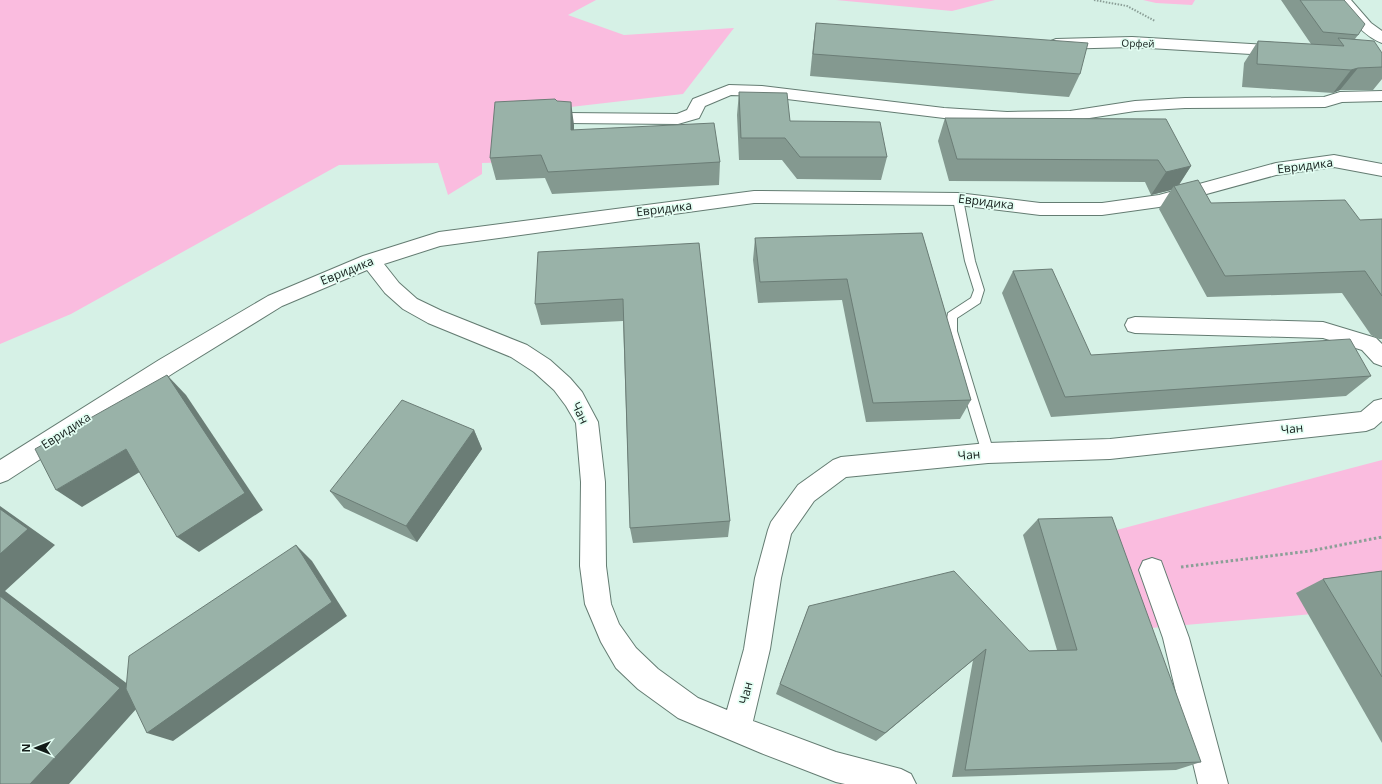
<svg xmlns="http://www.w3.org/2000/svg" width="1382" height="784" viewBox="0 0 1382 784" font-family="'Open Sans',sans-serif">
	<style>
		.green { fill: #fabcdf }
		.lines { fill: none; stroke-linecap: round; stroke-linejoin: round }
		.service-casing { stroke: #647c72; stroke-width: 2 }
		.minor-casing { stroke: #647c72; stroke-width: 2 }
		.path-far1 { stroke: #8b9f97; stroke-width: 2; stroke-dasharray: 1.5 1.5; stroke-linecap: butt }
		.path { stroke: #8b9f97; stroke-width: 3; stroke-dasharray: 2.5 2.5; stroke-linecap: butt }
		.service { fill: #fff; fill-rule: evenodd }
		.minor { fill: #fff; fill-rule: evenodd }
		.wall { fill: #849990 }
		.shaded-wall { fill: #6b7d76 }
		.building { fill: #99b2a8; stroke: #6b7d76 }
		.labels { text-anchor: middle; stroke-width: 3.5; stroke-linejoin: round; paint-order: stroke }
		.far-street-label { font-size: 10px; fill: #121b18; stroke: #e3fef3 }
		.street-label { font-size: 12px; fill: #121b18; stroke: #e3fef3 }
	</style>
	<rect width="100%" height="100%" fill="#d6f1e6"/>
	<g class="green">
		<path d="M0 0H596L568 15 624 35 734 28 683 94 536 111 519 162 482 163V174L448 195 438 163 339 165 71 314 0 344Z"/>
		<path d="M836 0H995L952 11Z"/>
		<path d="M1143 0H1195L1192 5 1156 3Z"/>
		<path d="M1382 460V608L1139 629 1109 532Z"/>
	</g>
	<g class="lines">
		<g class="service-casing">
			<path id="service" d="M958 196 963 199 975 261 984 290 980 303 957 318V331L994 453 992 457 988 459 984 457 982 453 945 331 948 313 971 298 974 290 965 261 953 199Z"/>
		</g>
		<g class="minor-casing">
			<g id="minor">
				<path d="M1336 0H1351L1371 23 1382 31V43C1366 38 1345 14 1336 0Z"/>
				<path d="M1132 37 1283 46 1288 48 1291 51 1288 54 1283 56 1132 47 1056 49 1051 47 1048 44 1051 41 1056 39Z"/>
				<path d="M729 85 762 86 944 108 1007 112 1070 111 1135 101 1185 98 1324 97 1340 92 1382 91V101L1342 102 1325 107 1185 108 1135 111 1070 121 1007 122 944 118 762 96 731 95 705 106 699 118 678 124 567 123 561 122 559 118 561 114 567 113 677 114 687 110 693 99Z"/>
				<path d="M1334 155 1382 164V176L1334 167 1276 175 1159 207 1102 215H1040L958 205 754 203 440 246 384 264 399 283 417 299 442 311 527 345 550 360 570 378 582 392 598 422 605 482 606 566 611 604 619 624 636 648 658 669 698 698 727 710 744 649 755 578 768 530 771 522 798 485 833 460 841 457 988 443 1110 439 1361 412 1374 401 1382 399V421L1374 428 1366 431 1110 459 988 463 846 477 814 501 791 534 781 578 770 649 753 721 836 752 901 769 911 774 916 784H845L836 782 761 753 678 718 638 689 616 668 601 642 585 604 580 566 581 482 578 447 576 423 566 406 554 390 534 372 511 357 428 323 403 309 385 293 367 270 282 306 175 372 8 480 0 483V460L159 360 268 296 363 256 439 232 754 191 958 193 1040 203H1102L1159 195 1276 163Z"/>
				<path d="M1135 317 1323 322 1376 338 1382 344V366L1374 363 1362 350 1323 338 1135 333 1128 331 1125 325 1128 319Z"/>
				<path d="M1152 558 1161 561 1189 638 1228 784H1198L1163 638 1139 570 1143 561Z"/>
			</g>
		</g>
		<path class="path-far1" d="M1094 0 1127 6 1155 21"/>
		<path class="path" d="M1181 567 1310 551 1382 537"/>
		<use href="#service" class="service"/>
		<use href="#minor" class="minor"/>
	</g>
	<g class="wall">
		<path d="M1281 0H1344L1358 35 1355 39 1382 53V79L1373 90H1340L1333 93 1242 87 1244 63 1258 41 1311 44Z"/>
		<path d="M816 23 1080 74 1069 97 810 76 813 46Z"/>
		<path d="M739 92 790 121 887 157 881 180 797 179 782 160H739L737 115Z"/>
		<path d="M945 118 1191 166 1179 185 1211 203 1360 220 1382 219V339H1379L1371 335 1342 293 1207 297 1159 209 1171 190 1151 195 1145 182 949 181 938 141Z"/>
		<path d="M574 125V130L720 162 719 185 552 194 545 178 496 180 490 158Z"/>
		<path d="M922 233 971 400 960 419 866 422 842 300 758 303 753 260 755 238Z"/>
		<path d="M699 243 730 521 728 537 633 543 630 528 623 321 541 325 535 304Z"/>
		<path d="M1013 271 1091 355 1371 376 1346 396 1051 417 1002 293Z"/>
		<path d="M474 430 482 449 417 542 344 508 330 491Z"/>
		<path d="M1038 519 1201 762 1176 770 952 777 973 660 876 741 776 694 809 606 1029 651 1057 650 1023 535Z"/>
		<path d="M1382 571V743L1296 593 1323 579Z"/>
	</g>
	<g class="shaded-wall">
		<path d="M1358 68 1340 90 1333 93 1351 70Z"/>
		<path d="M571 102 574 125V153L571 130Z"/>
		<path d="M1191 166 1176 189 1174 186 1171 190 1151 195 1166 172Z"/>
		<path d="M167 375 186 395 263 510 199 552 177 537Z"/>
		<path d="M474 430 482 449 417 542 406 526Z"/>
		<path d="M126 449 148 467 82 507 56 490Z"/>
		<path d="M0 506 55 545 5 591 146 698 69 784H30L0 596Z"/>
		<path d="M296 545 312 561 347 616 173 741 147 733Z"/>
		<path d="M986 649 973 660 876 741 885 733Z"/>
	</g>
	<g class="building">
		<path d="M1300 0H1344L1365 24 1358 35 1323 32Z"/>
		<path d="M816 23 1088 43 1080 74 813 54Z"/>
		<path d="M1338 38 1374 41 1382 53V67L1358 68 1351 70 1257 64 1258 41 1344 46Z"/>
		<path d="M739 92 787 93 790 121 880 122 887 157H800L785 138H741Z"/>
		<path d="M555 99 557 101 571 102V130L714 123 720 162 548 172 541 155 490 158 495 102Z"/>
		<path d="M945 118 1166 119 1191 166 1166 172 1158 160 957 159Z"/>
		<path d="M1198 180 1211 203 1345 200 1360 220 1382 219V296L1365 271 1225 276 1174 186Z"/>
		<path d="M922 233 971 400 873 403 847 279 760 282 755 238Z"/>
		<path d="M699 243 730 521 630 528 623 299 535 304 538 252Z"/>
		<path d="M1052 269 1091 355 1350 339 1371 376 1065 397 1013 271Z"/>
		<path d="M167 375 245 493 177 537 126 449 56 490 35 449Z"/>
		<path d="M402 400 474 430 406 526 330 491Z"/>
		<path d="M0 509 28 529 0 554Z"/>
		<path d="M1112 517 1201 762 965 770 986 649 885 733 780 684 809 606 954 571 1029 651 1077 650 1038 519Z"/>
		<path d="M296 545 332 602 147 733 126 689 129 656Z"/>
		<path d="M1382 571V677L1323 579Z"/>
		<path d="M0 596 120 688 30 784H0Z"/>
	</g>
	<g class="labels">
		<g class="far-street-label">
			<text transform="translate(1138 43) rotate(2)" y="4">Орфей</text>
		</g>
		<g class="street-label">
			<text transform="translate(1305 166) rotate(-7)" y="4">Евридика</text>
			<text transform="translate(986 202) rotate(7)" y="4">Евридика</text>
			<text transform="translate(664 209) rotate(-7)" y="4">Евридика</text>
			<text transform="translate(347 271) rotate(-22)" y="4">Евридика</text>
			<text transform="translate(580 413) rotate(65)" y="4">Чан</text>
			<text transform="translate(1292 429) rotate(-6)" y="4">Чан</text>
			<text transform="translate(66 431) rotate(-33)" y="4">Евридика</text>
			<text transform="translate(969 455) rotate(-5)" y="4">Чан</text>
			<text transform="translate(746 693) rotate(-76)" y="4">Чан</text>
		</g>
	</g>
	<g transform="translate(36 748) rotate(270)" stroke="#e3fef3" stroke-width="3" paint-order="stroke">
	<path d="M0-3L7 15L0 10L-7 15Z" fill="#121b18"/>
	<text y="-6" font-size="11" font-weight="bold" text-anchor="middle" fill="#121b18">N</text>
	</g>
</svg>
